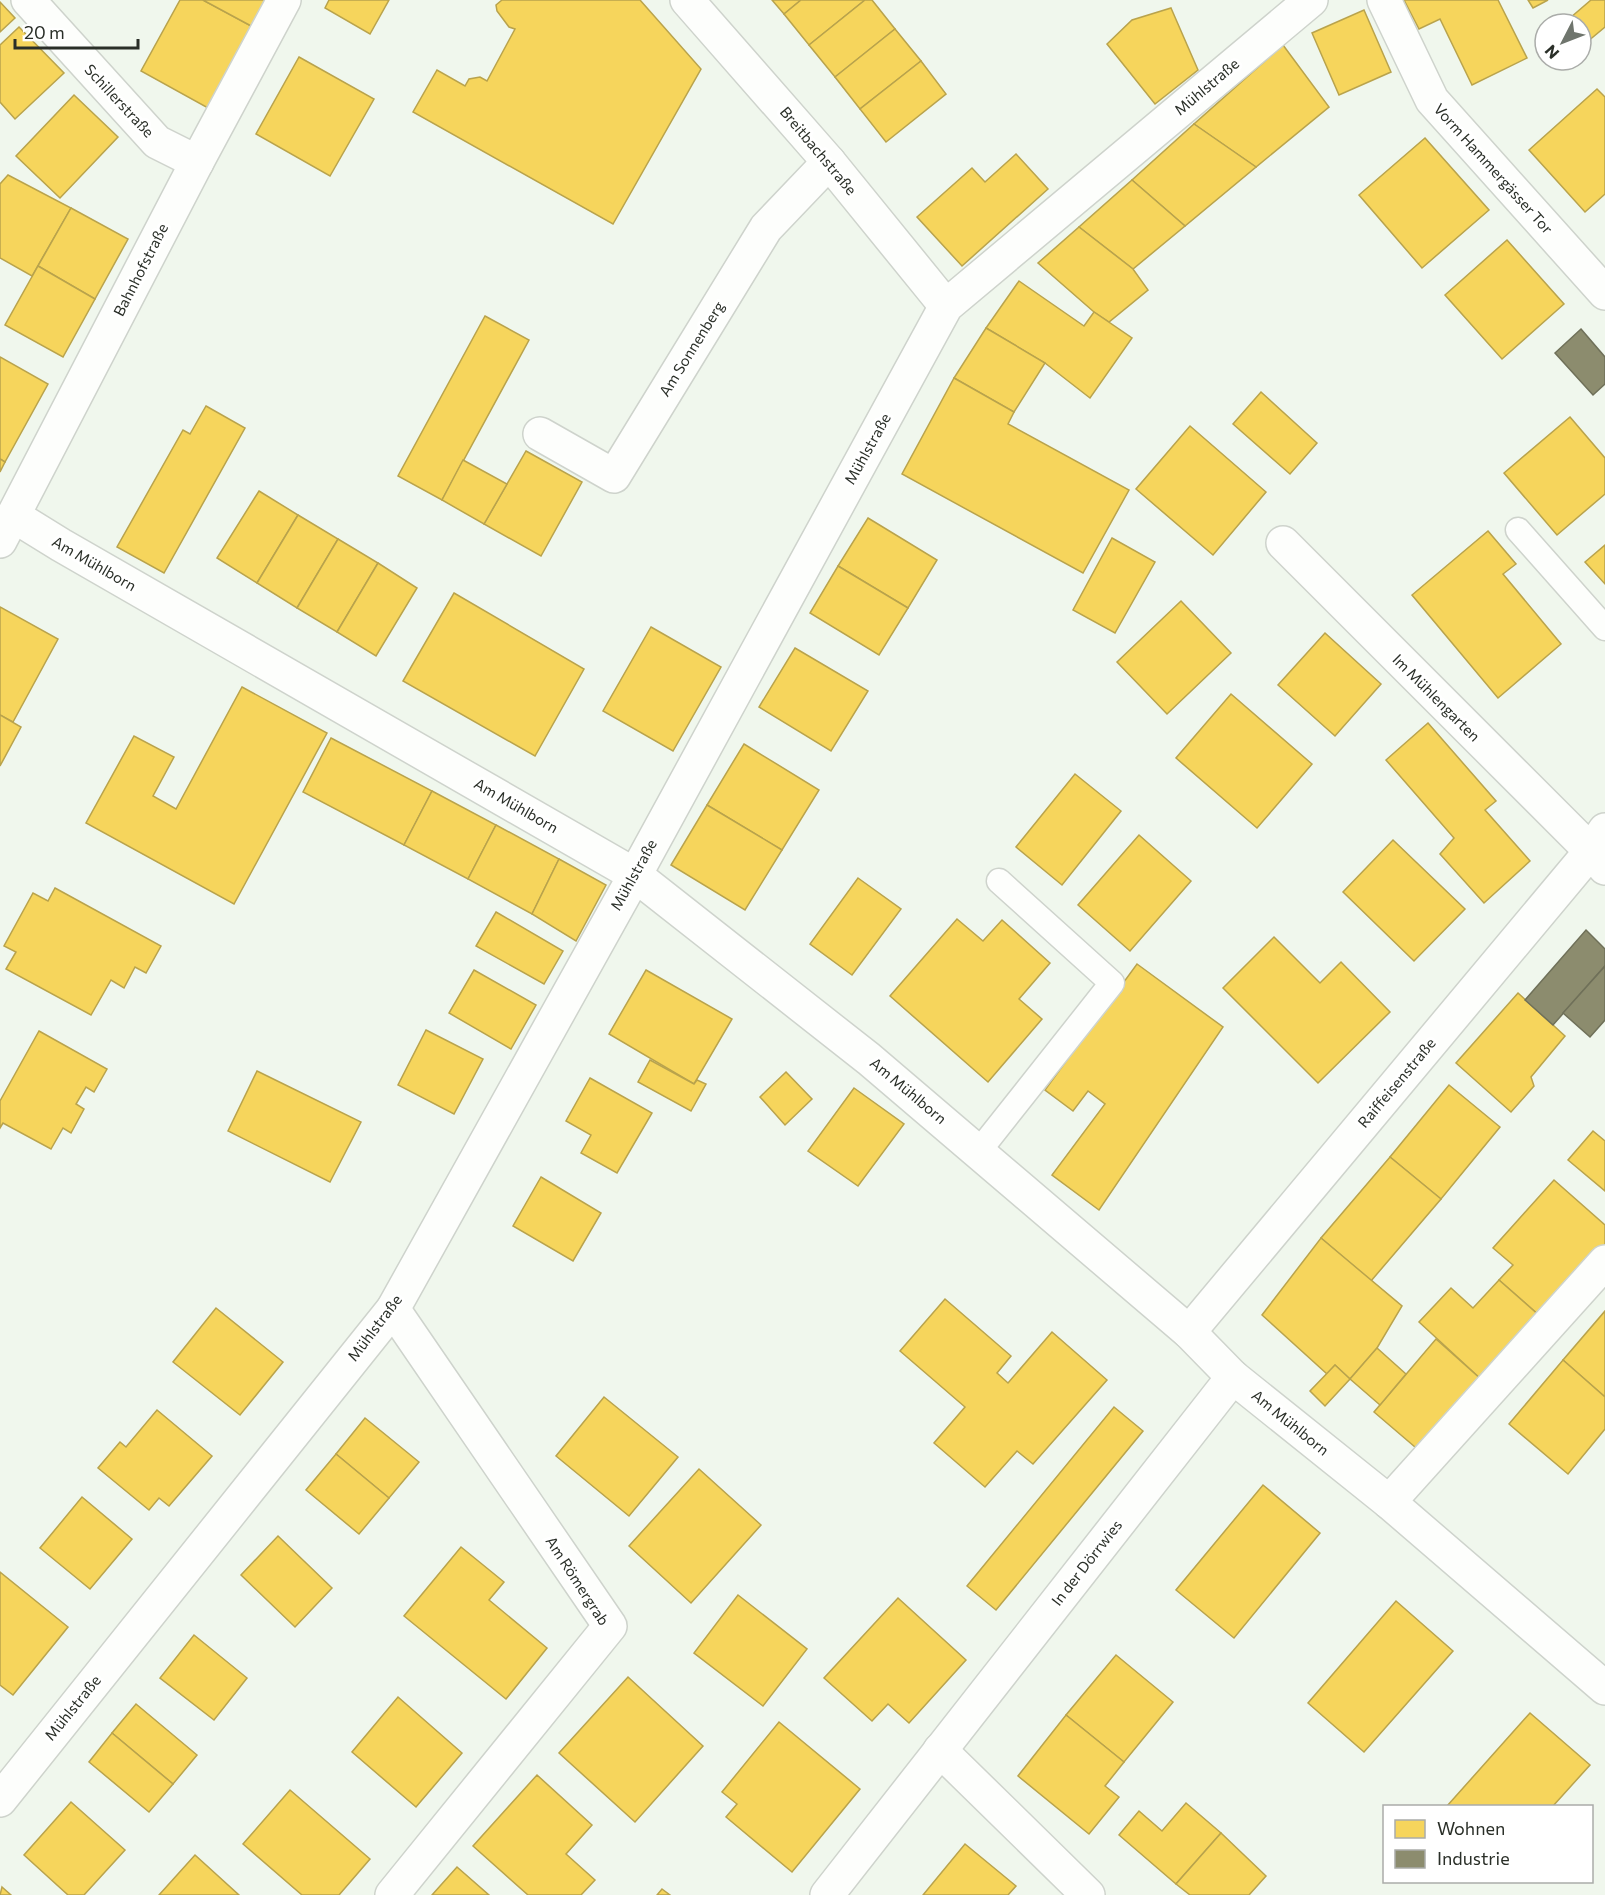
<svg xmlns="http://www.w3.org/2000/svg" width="1605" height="1895" viewBox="0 0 1605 1895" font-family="Commissioner,sans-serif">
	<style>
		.homes { fill: #f6d55c; stroke: #b9a34c; stroke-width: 1.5 }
		.industry { fill: #8c8c6e; stroke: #6f7059; stroke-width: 1.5 }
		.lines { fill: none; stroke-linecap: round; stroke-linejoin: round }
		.lane-casing { stroke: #ced3cc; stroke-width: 27 }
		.street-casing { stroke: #ced3cc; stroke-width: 36 }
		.secondary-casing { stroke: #ced3cc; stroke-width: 36 }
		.lane { stroke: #fdfefc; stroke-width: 24 }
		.street { stroke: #fdfefc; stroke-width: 33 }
		.secondary { stroke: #fdfefc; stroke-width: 33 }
		.labels { text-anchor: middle; stroke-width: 6; stroke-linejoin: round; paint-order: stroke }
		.street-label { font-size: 15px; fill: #2a2f28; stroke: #fff }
	</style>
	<rect width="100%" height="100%" fill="#f0f7ed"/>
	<g class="homes">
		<path d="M180 0H203L253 27 208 108 141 71Z"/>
		<path d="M203 0H268L253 27Z"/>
		<path d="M329 0H389L370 34 325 8Z"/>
		<path d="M502 0H640L701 69 613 224 413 112 437 70 465 86 469 79 480 77 487 81 515 29 509 27 497 11 496 5Z"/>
		<path d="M772 0H801L784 14Z"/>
		<path d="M801 0H865L809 45 784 14Z"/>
		<path d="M865 0H872L895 29 835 77 809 45Z"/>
		<path d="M1404 0H1498L1527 58 1472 85 1440 19 1419 29Z"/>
		<path d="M1528 0H1548L1533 8Z"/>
		<path d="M1591 0H1605V27L1581 47V24H1563Z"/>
		<path d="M0 2 15 18 0 32Z"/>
		<path d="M1171 8 1198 70 1155 104 1107 44 1132 20Z"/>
		<path d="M1364 10 1391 72 1339 95 1312 33Z"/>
		<path d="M19 27 64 73 15 119 0 102V45Z"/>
		<path d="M895 29 921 61 860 109 835 77Z"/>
		<path d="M1283 45 1329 107 1256 167 1194 124Z"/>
		<path d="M299 57 374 99 330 176 256 134Z"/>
		<path d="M921 61 946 94 886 142 860 109Z"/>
		<path d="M1597 89 1605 97V194L1585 212 1529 150Z"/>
		<path d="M74 95 118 137 60 198 16 156Z"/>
		<path d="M1194 124 1256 167 1185 226 1132 180Z"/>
		<path d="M1425 138 1489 210 1422 268 1359 195Z"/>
		<path d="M1016 154 1048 189 962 266 917 217 972 168 985 182Z"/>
		<path d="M8 175 71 208 32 276 0 258V184Z"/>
		<path d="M1132 180 1185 226 1133 269 1079 227Z"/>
		<path d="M71 208 128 239 95 299 38 266Z"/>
		<path d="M1079 227 1133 269 1148 290 1109 322 1094 312 1038 263Z"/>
		<path d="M1507 240 1564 304 1502 359 1445 295Z"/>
		<path d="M38 266 95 299 63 357 5 325Z"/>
		<path d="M1019 281 1084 326 1094 312 1132 338 1090 398 1045 363 986 328Z"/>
		<path d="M485 316 529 340 442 500 398 476Z"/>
		<path d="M986 328 1045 363 1014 412 954 378Z"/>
		<path d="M0 357 48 384 5 462 0 459Z"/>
		<path d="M954 378 1014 412 1008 424 1129 490 1083 573 902 474Z"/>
		<path d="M1261 392 1317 443 1290 474 1233 424Z"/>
		<path d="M206 406 245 428 164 573 117 547 183 430 190 434Z"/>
		<path d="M1570 417 1605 458V494L1557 535 1504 473Z"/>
		<path d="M1190 426 1266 492 1213 555 1136 489Z"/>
		<path d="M526 451 582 482 541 556 484 524Z"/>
		<path d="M0 459 5 462 0 472Z"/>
		<path d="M463 460 507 484 484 524 442 500Z"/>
		<path d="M259 491 298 515 257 583 217 558Z"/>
		<path d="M298 515 338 539 297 608 257 583Z"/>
		<path d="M868 518 937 560 908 608 838 566Z"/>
		<path d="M1488 531 1516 564 1503 574 1561 644 1498 698 1412 595Z"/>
		<path d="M1112 538 1155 562 1115 633 1073 610Z"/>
		<path d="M338 539 378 563 337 632 297 608Z"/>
		<path d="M1605 545V584L1585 562Z"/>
		<path d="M378 563 417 588 376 656 337 632Z"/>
		<path d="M838 566 908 608 879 655 810 613Z"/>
		<path d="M454 593 584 669 535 756 403 681Z"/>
		<path d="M1181 601 1231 653 1167 714 1117 662Z"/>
		<path d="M0 607 58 639 13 722 0 715Z"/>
		<path d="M651 627 721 667 673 751 603 711Z"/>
		<path d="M1325 633 1381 684 1335 736 1278 685Z"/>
		<path d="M795 648 868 691 831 751 759 707Z"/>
		<path d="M242 687 327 733 234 904 86 823 134 736 174 757 153 796 176 809Z"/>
		<path d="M1231 694 1312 764 1257 828 1176 758Z"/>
		<path d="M0 715 21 727 0 766Z"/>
		<path d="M1428 723 1496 801 1485 810 1530 861 1484 903 1440 854 1454 838 1386 760Z"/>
		<path d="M331 738 432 791 404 845 303 792Z"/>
		<path d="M744 744 819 790 782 850 707 805Z"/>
		<path d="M1075 774 1121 811 1062 885 1016 847Z"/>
		<path d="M432 791 496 825 468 879 404 845Z"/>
		<path d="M707 805 782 850 745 910 671 865Z"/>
		<path d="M496 825 559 859 532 914 468 879Z"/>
		<path d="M1139 835 1191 881 1130 951 1078 905Z"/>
		<path d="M1393 840 1465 909 1414 961 1343 892Z"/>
		<path d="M559 859 606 885 576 941 532 914Z"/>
		<path d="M858 878 901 909 852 975 810 944Z"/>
		<path d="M55 888 161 946 146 973 135 967 124 988 111 980 91 1015 6 969 16 952 4 946 33 893 48 901Z"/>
		<path d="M496 912 563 951 544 984 476 946Z"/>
		<path d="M957 919 983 941 1002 920 1050 963 1019 999 1042 1019 988 1082 890 996Z"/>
		<path d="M1274 937 1320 983 1341 962 1390 1012 1318 1083 1223 988Z"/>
		<path d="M1137 964 1223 1027 1099 1210 1052 1175 1105 1104 1088 1091 1073 1111 1045 1090Z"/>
		<path d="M474 970 536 1005 511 1049 449 1013Z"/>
		<path d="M646 970 732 1019 694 1084 609 1034Z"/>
		<path d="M1518 993 1565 1036 1531 1077 1534 1086 1511 1112 1456 1063Z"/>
		<path d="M426 1030 483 1059 454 1114 398 1085Z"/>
		<path d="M39 1031 107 1069 94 1092 86 1087 76 1104 84 1109 71 1133 63 1128 51 1149 3 1123 0 1128V1101Z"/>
		<path d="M650 1060 694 1084 697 1080 706 1084 691 1111 638 1082Z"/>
		<path d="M257 1071 361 1122 330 1182 228 1131Z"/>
		<path d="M786 1072 812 1099 785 1125 760 1097Z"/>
		<path d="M590 1078 652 1113 617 1173 581 1153 591 1135 566 1121Z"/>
		<path d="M1449 1085 1500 1127 1441 1199 1390 1157Z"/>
		<path d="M854 1088 904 1124 858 1186 808 1151Z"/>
		<path d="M1593 1131 1605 1141V1191L1568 1160Z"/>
		<path d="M1390 1157 1441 1199 1371 1281 1321 1238Z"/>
		<path d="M541 1177 601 1213 573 1261 513 1226Z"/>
		<path d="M1554 1180 1605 1225V1245L1541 1317 1499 1280 1513 1265 1493 1248Z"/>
		<path d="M1321 1238 1402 1306 1377 1348 1350 1379 1335 1365 1327 1374 1262 1315Z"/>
		<path d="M1499 1280 1541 1317 1483 1381 1419 1322 1451 1288 1473 1308Z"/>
		<path d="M945 1299 1011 1356 997 1373 1008 1383 1052 1332 1107 1380 1033 1464 1017 1451 985 1487 934 1443 965 1407 900 1351Z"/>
		<path d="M216 1308 283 1362 240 1415 173 1362Z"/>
		<path d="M1605 1311V1397L1563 1360Z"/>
		<path d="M1436 1339 1483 1381 1422 1453 1374 1412Z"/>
		<path d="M1377 1348 1406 1374 1380 1405 1350 1379Z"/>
		<path d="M1563 1360 1605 1397V1429L1568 1474 1509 1424Z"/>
		<path d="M1335 1365 1350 1379 1325 1406 1310 1391Z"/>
		<path d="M604 1397 678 1457 629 1516 556 1456Z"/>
		<path d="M1114 1407 1143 1431 996 1610 967 1586Z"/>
		<path d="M157 1410 212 1456 169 1506 159 1498 149 1510 98 1468 120 1442 126 1447Z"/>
		<path d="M365 1418 419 1462 389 1498 336 1454Z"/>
		<path d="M336 1454 389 1498 359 1534 306 1490Z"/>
		<path d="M699 1469 761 1525 691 1603 629 1546Z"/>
		<path d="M1263 1485 1320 1533 1234 1638 1176 1590Z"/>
		<path d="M82 1497 132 1539 90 1589 40 1548Z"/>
		<path d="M278 1536 332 1588 295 1627 241 1575Z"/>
		<path d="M461 1547 504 1582 489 1600 547 1648 506 1699 404 1616Z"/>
		<path d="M0 1572 68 1627 13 1695 0 1685Z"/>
		<path d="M738 1595 807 1649 763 1706 694 1653Z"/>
		<path d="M898 1598 966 1660 909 1723 888 1704 872 1721 824 1678Z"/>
		<path d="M1396 1601 1453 1651 1364 1752 1308 1703Z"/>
		<path d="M194 1635 247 1678 214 1720 160 1678Z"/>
		<path d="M1116 1655 1173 1702 1124 1762 1066 1715Z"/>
		<path d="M628 1677 703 1746 635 1822 559 1753Z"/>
		<path d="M398 1697 462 1753 416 1807 352 1752Z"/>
		<path d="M136 1704 197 1755 173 1784 112 1733Z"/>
		<path d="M1530 1713 1590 1765 1553 1806H1447Z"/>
		<path d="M1066 1715 1124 1762 1105 1786 1119 1797 1089 1834 1018 1776Z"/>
		<path d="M779 1722 860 1789 792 1872 726 1817 737 1804 722 1792Z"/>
		<path d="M112 1733 173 1784 149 1812 89 1762Z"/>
		<path d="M537 1775 592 1825 566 1854 595 1880 581 1895H528L473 1846Z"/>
		<path d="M290 1790 370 1859 339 1895H302L243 1844Z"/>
		<path d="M71 1802 125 1850 84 1895H68L24 1855Z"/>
		<path d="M1186 1803 1221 1833 1176 1884 1119 1835 1139 1811 1162 1831Z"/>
		<path d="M1221 1833 1266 1876 1249 1895H1190L1176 1884Z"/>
		<path d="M965 1844 1016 1886 1008 1895H923Z"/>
		<path d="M195 1855 239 1895H159Z"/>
		<path d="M457 1867 489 1895H432Z"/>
		<path d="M2 1887 11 1895H0Z"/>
		<path d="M662 1889 670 1895H657Z"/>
	</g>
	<g class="industry">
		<path d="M1581 329 1605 357V384L1593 395 1555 353Z"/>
		<path d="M1586 930 1605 949V966L1553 1025 1525 1000Z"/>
		<path d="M1605 966V1020L1590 1037 1563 1013Z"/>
	</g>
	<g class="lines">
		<g class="lane-casing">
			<g id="lane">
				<path d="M1518 530 1605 628"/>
				<path d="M979 1151 1112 983 999 881"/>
			</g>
		</g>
		<g class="street-casing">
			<g id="street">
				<path d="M28 0 157 142 197 162"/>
				<path d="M687 0 829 162 946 306"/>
				<path d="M1384 0 1432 100 1605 293"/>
				<path d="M540 434 614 476 766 228 829 162"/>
				<path d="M14 516 61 545 635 875 869 1059 1189 1332 1233 1377 1389 1502 1605 1688"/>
				<path d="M1283 543 1591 851 1605 830"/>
				<path d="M1189 1332 1591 851 1605 868"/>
				<path d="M1389 1502 1605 1262"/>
				<path d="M940 1750 1088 1895"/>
				<path d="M0 1800 393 1309 635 875 946 306 1311 0"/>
				<path d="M392 1895 610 1626 393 1309"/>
				<path d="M827 1895 1233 1377"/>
			</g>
		</g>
		<g class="secondary-casing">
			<path id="secondary" d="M0 541 197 162 284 0"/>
		</g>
		<use href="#lane" class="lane"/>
		<use href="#street" class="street"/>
		<use href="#secondary" class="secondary"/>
	</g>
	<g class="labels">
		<g class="street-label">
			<text transform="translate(1207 87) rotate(-40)" y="5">Mühlstraße</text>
			<text transform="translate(119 101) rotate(47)" y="5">Schillerstraße</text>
			<text transform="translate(818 151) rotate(50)" y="5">Breitbachstraße</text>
			<text transform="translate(1493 169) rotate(48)" y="5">Vorm Hammergässer Tor</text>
			<text transform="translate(141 270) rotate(-63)" y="5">Bahnhofstraße</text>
			<text transform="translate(692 349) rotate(-58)" y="5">Am Sonnenberg</text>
			<text transform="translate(868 449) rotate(-61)" y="5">Mühlstraße</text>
			<text transform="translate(94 564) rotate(30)" y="5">Am Mühlborn</text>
			<text transform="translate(1436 698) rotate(45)" y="5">Im Mühlengarten</text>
			<text transform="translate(516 806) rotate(30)" y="5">Am Mühlborn</text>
			<text transform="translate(634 875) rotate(-61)" y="5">Mühlstraße</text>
			<text transform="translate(1397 1083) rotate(-50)" y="5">Raiffeisenstraße</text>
			<text transform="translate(908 1091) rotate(40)" y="5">Am Mühlborn</text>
			<text transform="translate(375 1328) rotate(-53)" y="5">Mühlstraße</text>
			<text transform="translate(1290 1423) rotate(39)" y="5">Am Mühlborn</text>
			<text transform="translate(1087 1563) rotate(-52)" y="5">In der Dörrwies</text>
			<text transform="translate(577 1581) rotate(57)" y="5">Am Römergrab</text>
			<text transform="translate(73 1708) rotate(-51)" y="5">Mühlstraße</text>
		</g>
	</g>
	<rect x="1383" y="1805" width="210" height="78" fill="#ffffff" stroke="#aaaca9" stroke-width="1.5"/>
	<rect x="1395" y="1820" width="30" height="18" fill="#f6d55c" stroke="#aaaca9" stroke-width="1.5"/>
	<text x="1437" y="1835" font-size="18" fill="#2a2f28">Wohnen</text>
	<rect x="1395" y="1850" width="30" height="18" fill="#8c8c6e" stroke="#aaaca9" stroke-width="1.5"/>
	<text x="1437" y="1865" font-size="18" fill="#2a2f28">Industrie</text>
	<g transform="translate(1563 42) rotate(228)"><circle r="28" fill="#ffffff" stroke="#aaaca9" stroke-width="1.5"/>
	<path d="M0-4.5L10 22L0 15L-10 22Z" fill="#6f756d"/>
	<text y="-9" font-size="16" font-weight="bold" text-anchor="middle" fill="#2a2f28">N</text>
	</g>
	<path d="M15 39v9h123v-9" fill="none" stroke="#2a2f28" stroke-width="3"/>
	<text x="24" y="39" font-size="18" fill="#2a2f28" stroke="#ffffff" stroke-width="4.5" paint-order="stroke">20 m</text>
</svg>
